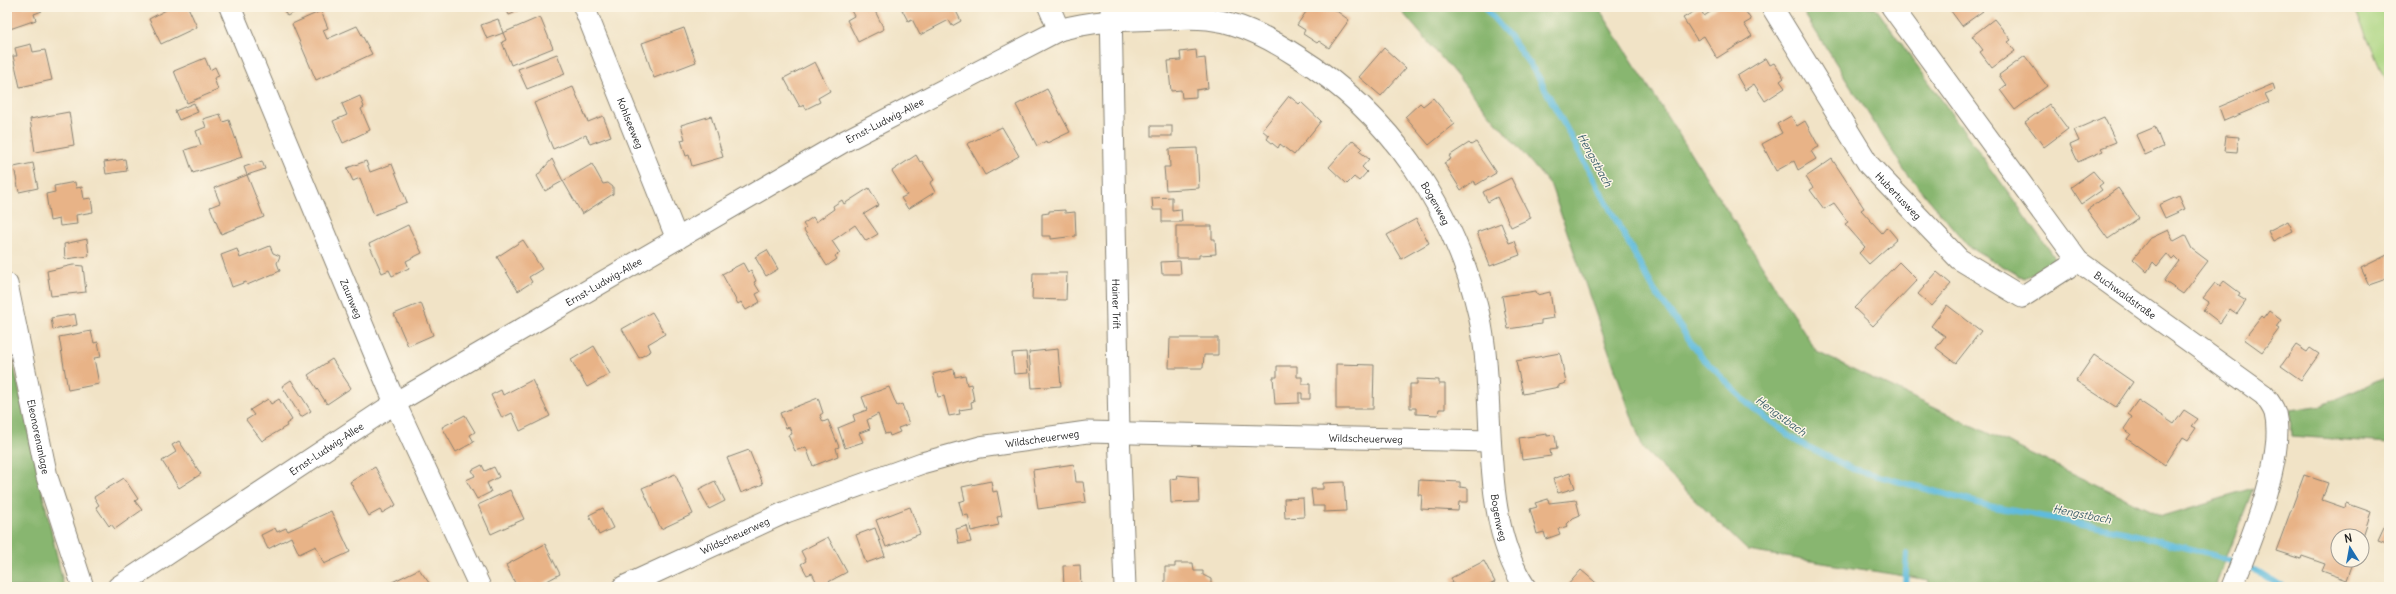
<svg xmlns="http://www.w3.org/2000/svg" width="2396" height="594" viewBox="0 0 2396 594" font-family="Delius,sans-serif">
	<style>
		.green { fill: #abd581; stroke: #64784e }
		.forest { fill: #88b66f; stroke: #526946 }
		.lines { fill: none; stroke-linecap: round; stroke-linejoin: round }
		.stream { stroke: #5fbbdd; stroke-width: 6 }
		.building { fill: #e8b387 }
		.minor-casing { stroke: #868071; stroke-width: 23 }
		.minor { stroke: #fff; stroke-width: 21 }
		.labels { text-anchor: middle; stroke-width: 3; stroke-linejoin: round; paint-order: stroke }
		.street-label { font-size: 10px; fill: #1c1c1c; stroke: #fcf5e5 }
		.water-label { font-size: 11px; font-style: italic; fill: #375c69; stroke: #fcf5e5 }
	</style>
	<rect width="100%" height="100%" fill="#fcf5e5"/>
	<filter id="ink" filterUnits="userSpaceOnUse"><feTurbulence type="fractalNoise" baseFrequency=".025" numOctaves="2"/><feDisplacementMap in="SourceGraphic" scale="8" xChannelSelector="R" yChannelSelector="G"/><feConvolveMatrix kernelMatrix="1 2 1 2 8 2 1 2 1" color-interpolation-filters="sRGB"/></filter>
	<filter id="wash" filterUnits="userSpaceOnUse"><feTurbulence type="fractalNoise" baseFrequency=".012" numOctaves="4" result="noise"/><feDisplacementMap in="SourceGraphic" scale="16" xChannelSelector="R" yChannelSelector="G"/><feGaussianBlur stdDeviation="0.9" result="paint"/><feColorMatrix in="noise" values="0 0 0 0 0 0 0 0 0 0 0 0 0 0 0 0 0 1.4 0 .05"/><feComposite in="paint" operator="in"/></filter>
	<g filter="url(#wash)">
		<rect width="100%" height="100%" fill="#f1e3c6"/>
		<path class="green" d="M2354 7H2389V89Z"/>
		<g class="forest">
			<path d="M1398 7H1598L1817 352 2162 516 2253 489 2215 587H1928L1929 580 1748 551 1643 449 1551 186Z"/>
			<path d="M1800 7H1875L2056 259 2025 279 1968 246 1905 171Z"/>
			<path d="M7 336 56 552 64 587H7Z"/>
			<path d="M2389 376V443L2291 436 2290 410 2323 405Z"/>
		</g>
		<g class="lines">
			<g class="stream">
				<path d="M1484 7 1511 38 1538 76 1654 290 1700 355 1748 404 1798 442 1853 469 1904 483 1989 506 2129 533 2217 556 2263 574 2283 587"/>
				<path d="M1905 587 1907 554"/>
			</g>
		</g>
		<g id="blocks">
			<g class="building">
				<path d="M7 7H40L42 11 34 14 36 20 7 30Z"/>
				<path d="M165 7H188L197 27 161 44 149 19 166 10Z"/>
				<path d="M282 7H305L287 16Z"/>
				<path d="M505 7H529L509 15Z"/>
				<path d="M632 7H643L634 11Z"/>
				<path d="M646 7H656L647 10Z"/>
				<path d="M849 7H873L884 29 858 42 847 20 854 16Z"/>
				<path d="M903 7H954L961 21 952 26 949 20 920 35 912 19 908 21 901 8Z"/>
				<path d="M1299 7H1331L1349 20 1329 48 1319 41 1317 43 1303 34 1305 30 1297 25 1306 12Z"/>
				<path d="M1718 7H1743L1751 20 1744 24 1752 36 1717 58 1704 36 1697 40 1683 18 1700 8 1704 16Z"/>
				<path d="M1948 7H1979L1983 11 1962 26Z"/>
				<path d="M321 11 328 28 323 30 327 39 357 26 372 54 316 80 292 24Z"/>
				<path d="M540 17 553 48 511 65 502 42 506 40 503 33Z"/>
				<path d="M498 19 503 33 487 39 481 25Z"/>
				<path d="M1994 19 2011 40 2008 42 2015 51 1992 68 1980 52 1983 50 1972 36Z"/>
				<path d="M684 28 696 62 654 78 642 43Z"/>
				<path d="M31 44 33 52 45 50 52 80 20 87 13 56H17L15 48Z"/>
				<path d="M1384 48 1406 68 1381 96 1359 77Z"/>
				<path d="M1196 50 1197 59 1205 58 1208 88 1196 90V97L1182 98 1181 90 1171 91 1168 61 1181 60 1180 52Z"/>
				<path d="M557 54 565 74 527 89 518 69Z"/>
				<path d="M2025 56 2047 86 2015 110 2000 90 2006 85 1999 75Z"/>
				<path d="M205 58 210 70 215 67 219 76 214 78 218 90 187 103 174 71Z"/>
				<path d="M1766 58 1770 65 1774 63 1784 78 1780 81 1785 88 1765 101 1754 84 1745 90 1737 76Z"/>
				<path d="M815 62 830 91 818 98 820 102 806 109 804 105 800 107 784 78Z"/>
				<path d="M2273 84 2275 90 2265 94 2269 102 2224 121 2219 107Z"/>
				<path d="M573 87 588 122 603 116 611 136 590 144 586 135 553 149 534 103Z"/>
				<path d="M1047 89 1070 132 1047 143 1046 141 1037 146 1016 105Z"/>
				<path d="M360 96 364 107 361 109 370 130 343 143 333 121 347 115 342 104Z"/>
				<path d="M1289 96 1299 104 1301 102 1321 121 1294 155 1280 144 1278 148 1267 139 1269 136 1262 130Z"/>
				<path d="M1433 98 1455 124 1429 145 1405 117 1420 103 1423 106Z"/>
				<path d="M194 103 198 112 179 120 175 111Z"/>
				<path d="M2049 104 2068 129 2044 147 2025 122Z"/>
				<path d="M69 112 74 145 35 152 30 119Z"/>
				<path d="M220 114 223 122 229 120 242 157 193 173 185 150 201 145 196 131 206 127 203 119Z"/>
				<path d="M711 116 723 157 692 166 689 155 686 156 681 140 685 139 681 125Z"/>
				<path d="M1791 116 1797 126 1805 121 1819 147 1811 151 1816 159 1798 170 1794 161 1776 171 1762 144 1782 133 1777 124Z"/>
				<path d="M2104 117 2116 142 2101 148 2103 151 2078 162 2070 145 2079 141 2074 130Z"/>
				<rect x="1151" y="126" width="21" height="10"/>
				<path d="M1002 127 1019 156 985 175 967 144Z"/>
				<path d="M2155 127 2163 147 2145 155 2136 135Z"/>
				<path d="M2226 136 2239 137 2237 152 2224 151Z"/>
				<path d="M1353 140 1362 148 1359 151 1369 159 1362 167 1367 172 1359 181 1354 177 1347 184 1329 167Z"/>
				<path d="M1476 142 1496 173 1476 185 1474 181 1461 190 1444 163 1451 159 1449 156 1469 143 1471 145Z"/>
				<path d="M1197 148 1199 188 1166 190 1164 167H1170L1169 149Z"/>
				<path d="M916 155 920 162 922 161 934 180 930 183 935 192 908 209 901 198 907 195 892 171Z"/>
				<path d="M125 159 127 171 106 174 104 162Z"/>
				<path d="M552 159 563 181 545 191 537 176Z"/>
				<path d="M1832 159 1864 208 1861 210 1882 233 1887 227 1897 239 1869 264 1859 253 1865 247 1845 224 1848 222 1834 203 1824 209 1810 190 1813 188 1806 177Z"/>
				<path d="M262 161 265 169 247 175 244 167Z"/>
				<path d="M366 161 370 172 392 164 407 202 374 215 360 178 353 181 347 168Z"/>
				<path d="M33 163 38 188 19 192 14 167Z"/>
				<path d="M592 164 603 184 608 183 613 187V194L582 214 563 181Z"/>
				<path d="M2093 171 2103 183 2099 186 2102 190 2082 204 2071 187Z"/>
				<path d="M247 175 264 217 221 234 210 207 220 203 214 188Z"/>
				<path d="M1511 178 1531 218 1511 227 1497 197 1488 202 1483 192Z"/>
				<path d="M75 182 76 188 82 187 84 199 91 198 93 212 76 215 77 224 60 226 59 219 50 221 46 194 55 192 54 186Z"/>
				<path d="M869 188 879 205 864 214 878 234 866 241 855 225 832 241 840 253 835 256 837 259 827 266 804 230 806 228 803 224 813 217 816 222 834 209 833 206 842 200 844 204Z"/>
				<path d="M2118 188 2139 218 2108 239 2087 210Z"/>
				<path d="M2179 196 2185 209 2165 218 2159 205Z"/>
				<path d="M1172 197V210L1181 209 1182 222H1162V210H1153L1152 198Z"/>
				<path d="M1065 210V213L1075 212 1076 236 1051 239V236H1042V214L1049 213V211Z"/>
				<path d="M1416 219 1429 243 1401 259 1387 235Z"/>
				<path d="M2288 221 2293 231 2273 241 2268 231Z"/>
				<path d="M1501 223 1509 243 1515 241 1520 255 1490 266 1477 232Z"/>
				<path d="M408 225 422 253 406 261 409 268 392 276 389 270 382 273 369 244Z"/>
				<path d="M1176 226H1212V239H1215L1216 254 1199 255V258H1176Z"/>
				<path d="M2168 230 2174 241 2185 235 2192 249 2208 261 2183 294 2164 281 2179 261 2175 257 2172 260 2167 254 2157 266 2153 262 2147 272 2133 259 2149 239Z"/>
				<path d="M87 239 89 256 65 259 64 244Z"/>
				<path d="M523 240 542 269 529 277 532 282 518 291 497 257Z"/>
				<path d="M270 246 273 253 280 256 277 263 280 271 247 285 246 282 232 287 221 255 237 249 240 258Z"/>
				<path d="M767 250 778 269 766 276 755 257Z"/>
				<path d="M2389 254V278L2369 285 2361 268Z"/>
				<path d="M1180 261 1181 274H1162L1161 262Z"/>
				<path d="M1899 262 1917 280 1873 326 1854 308Z"/>
				<path d="M743 263 748 272 751 270 756 281 754 282 760 292 756 294 760 302 746 310 741 302 738 304 722 274Z"/>
				<path d="M73 265 83 266 86 292 51 296 47 271Z"/>
				<path d="M1937 272 1951 284 1932 306 1918 294Z"/>
				<path d="M1033 273H1067L1066 300 1032 299Z"/>
				<path d="M2224 281 2240 293 2238 296 2246 301 2237 314 2230 309 2220 323 2203 310 2209 302 2203 298 2215 283 2220 286Z"/>
				<path d="M1536 291 1537 295 1550 292 1554 318 1541 320V324L1508 329 1502 296Z"/>
				<path d="M421 303 433 335 408 346 394 314Z"/>
				<path d="M1947 305 1981 331 1956 363 1936 348 1945 336 1931 326Z"/>
				<path d="M2269 311 2281 320 2276 327 2279 329 2262 352 2244 339 2262 316 2264 318Z"/>
				<path d="M652 312 665 334 648 344 651 351 639 358 622 329Z"/>
				<path d="M75 314 77 325 53 330 51 318Z"/>
				<path d="M91 331 94 343 98 342 101 357 94 358 99 384 68 390 59 337Z"/>
				<path d="M1170 338H1218V355H1204L1203 368H1169Z"/>
				<path d="M2296 345 2307 352 2310 348 2319 354 2301 380 2281 366Z"/>
				<path d="M594 346 610 374 587 387 571 360Z"/>
				<path d="M1058 349 1061 386 1032 388 1029 352Z"/>
				<path d="M1026 352 1028 373 1014 374 1012 353Z"/>
				<path d="M1560 353 1566 383 1559 385V387L1523 394 1516 361Z"/>
				<path d="M2094 355 2133 382 2116 407 2076 381Z"/>
				<path d="M332 359 351 388 327 404 308 375Z"/>
				<path d="M1336 364 1374 365 1373 409H1336Z"/>
				<path d="M1277 366H1297V377H1302V384H1310V399H1302V393H1299V403L1275 404 1273 377H1277Z"/>
				<path d="M954 369 955 377 965 375 967 385 971 384 974 401 971 402 972 408 959 410 960 414 949 416 944 396 938 397 933 374Z"/>
				<path d="M1417 379 1439 380V384H1445V409H1439L1438 415 1416 414V408H1410V384H1417Z"/>
				<path d="M291 380 311 411 301 417 282 386Z"/>
				<path d="M532 380 550 416 520 431 512 413 502 418 491 395 501 390 503 395Z"/>
				<path d="M889 387 897 406 902 404 909 424 898 428 900 432 890 436 889 433 885 434 878 414 867 420 870 429 859 433 863 442 845 448 838 428 855 421 853 415 867 410 862 397Z"/>
				<path d="M818 398 823 413 820 415 823 422 828 420 839 447 836 448 838 456 813 466 806 447 795 451 788 435 792 434 789 427 786 428 780 413Z"/>
				<path d="M268 399 271 404 279 399 292 420 286 424 287 426 262 441 246 420 254 415 250 410Z"/>
				<path d="M2138 400 2174 424 2184 410 2198 419 2192 426 2196 428 2188 440 2183 437 2165 465 2127 439 2131 434 2124 429 2132 417 2128 414Z"/>
				<path d="M465 415 475 432 470 435 474 442 456 452 442 427Z"/>
				<path d="M1547 434V436L1555 435 1557 449 1550 450 1551 456 1522 460 1519 438Z"/>
				<path d="M179 441 201 474 179 488 162 461 176 452 172 445Z"/>
				<path d="M749 450 763 484 741 493 727 458Z"/>
				<path d="M1074 464 1076 482H1083L1086 502 1038 509 1033 470Z"/>
				<path d="M482 465 485 471 494 467 499 477 487 483 491 492 477 499 466 480 475 476 472 470Z"/>
				<path d="M375 467 396 505 382 513 380 510 369 516 350 482Z"/>
				<path d="M1570 473 1575 488 1558 493 1553 479Z"/>
				<path d="M675 474 693 514 661 529 642 488Z"/>
				<path d="M1177 475 1198 477 1199 502 1171 503 1170 479 1178 478Z"/>
				<path d="M2304 475 2328 483 2322 500 2345 508 2346 503 2371 512 2363 536H2338V560H2354L2347 580 2322 571 2325 564 2302 556 2301 559 2276 551Z"/>
				<path d="M124 478 138 499 135 501 142 510 115 529 111 524 109 526 96 507 99 505 94 497Z"/>
				<path d="M1419 480 1460 482V487L1468 488V502H1459L1458 511 1421 509 1422 495H1418Z"/>
				<path d="M715 481 725 501 709 509 699 489Z"/>
				<path d="M991 481 993 492 997 491 1002 516 997 517 999 525 971 531 968 515 963 516 959 502 965 500 962 487Z"/>
				<path d="M1344 482 1346 511 1324 512V506H1313L1311 489H1323V483Z"/>
				<path d="M510 490 524 519 491 534 478 505Z"/>
				<path d="M1303 498 1304 517 1285 518 1284 499Z"/>
				<path d="M1548 499 1549 503 1576 500 1580 515 1573 518 1567 524 1568 526 1558 529 1560 534 1546 539 1544 532 1537 534 1530 509 1537 507 1535 503Z"/>
				<path d="M910 507 920 534 886 547 876 520Z"/>
				<path d="M603 508 613 528 599 535 589 515Z"/>
				<path d="M331 511 350 552 324 564 316 546 299 554 291 537 268 549 261 535 275 528 277 532 286 528 288 531Z"/>
				<path d="M2389 517V545L2378 541Z"/>
				<path d="M967 526 971 542 959 544 956 529Z"/>
				<path d="M875 528 885 556 866 563 856 535Z"/>
				<path d="M828 537 847 572 819 587 812 573 807 575 801 564 806 561 801 551Z"/>
				<path d="M545 544 560 574 536 587H517L506 565Z"/>
				<path d="M1484 561 1495 582 1486 587H1452L1450 584 1453 583 1451 578Z"/>
				<path d="M1175 563H1193L1194 571H1203V575L1211 579V587H1165V567H1175Z"/>
				<path d="M1080 565 1081 587H1064L1063 566Z"/>
				<path d="M419 569 432 587H382Z"/>
				<path d="M1581 570 1601 587H1566Z"/>
			</g>
		</g>
	</g>
	<g filter="url(#ink)">
		<use href="#blocks" fill-opacity="0" stroke="#868071" stroke-width="1"/>
		<g class="lines">
			<g class="minor-casing">
				<g id="minor">
					<path id="s1" d="M230 7 395 403 480 587"/>
					<path id="s2" d="M584 7 677 239"/>
					<path d="M1049 7 1059 30"/>
					<path id="s3" d="M1111 7 1119 432 1125 587"/>
					<path id="s4" d="M1772 7 1869 165 1959 259 2022 297 2078 261"/>
					<path id="s5" d="M1892 7 2078 261 2264 395C2268 400 2273 407 2275 413 2286 458 2249 544 2232 587"/>
					<path id="s6" d="M7 284 47 477 83 587"/>
					<path id="s7" d="M118 587 395 403 843 142 1059 30C1094 20 1128 20 1165 19 1188 18 1210 17 1232 24 1256 31 1277 43 1297 56 1390 114 1455 209 1479 315 1498 397 1477 515 1525 587"/>
					<path id="s8" d="M623 587 786 512 922 463 980 447 1087 432 1490 441"/>
				</g>
			</g>
			<use href="#minor" class="minor"/>
		</g>
	</g>
	<g class="labels">
		<g class="street-label">
			<text dy="4" stroke="none"><textPath href="#s7" startOffset="898">Ernst-Ludwig-Allee</textPath></text>
			<text dy="4" stroke="none"><textPath href="#s2" startOffset="125">Kohlseeweg</textPath></text>
			<text dy="4" stroke="none"><textPath href="#s4" startOffset="228">Hubertusweg</textPath></text>
			<text dy="4" stroke="none"><textPath href="#s7" startOffset="1546">Bogenweg</textPath></text>
			<text dy="4" stroke="none"><textPath href="#s7" startOffset="574">Ernst-Ludwig-Allee</textPath></text>
			<text dy="4" stroke="none"><textPath href="#s5" startOffset="373">Buchwaldstraße</textPath></text>
			<text dy="4" stroke="none"><textPath href="#s1" startOffset="316">Zaunweg</textPath></text>
			<text dy="4" stroke="none"><textPath href="#s3" startOffset="297">Hainer Trift</textPath></text>
			<text dy="4" stroke="none"><textPath href="#s6" startOffset="156">Eleonorenanlage</textPath></text>
			<text dy="4" stroke="none"><textPath href="#s8" startOffset="447">Wildscheuerweg</textPath></text>
			<text dy="4" stroke="none"><textPath href="#s8" startOffset="771">Wildscheuerweg</textPath></text>
			<text dy="4" stroke="none"><textPath href="#s7" startOffset="250">Ernst-Ludwig-Allee</textPath></text>
			<text dy="4" stroke="none"><textPath href="#s7" startOffset="1870">Bogenweg</textPath></text>
			<text dy="4" stroke="none"><textPath href="#s8" startOffset="123">Wildscheuerweg</textPath></text>
		</g>
		<g class="water-label">
			<text transform="translate(1595 160) rotate(61)" y="4">Hengstbach</text>
			<text transform="translate(1781 416) rotate(36)" y="4">Hengstbach</text>
			<text transform="translate(2082 514) rotate(11)" y="4">Hengstbach</text>
		</g>
	</g>
	<rect width="2396" height="594" fill="none" stroke="#fcf5e5" stroke-width="24"/>
	<g transform="translate(2350 548) rotate(349)"><circle r="19" fill="#fcf5e5" stroke="#a29e95"/>
	<path d="M0-3L7 15L0 10L-7 15Z" fill="#1f6fb2"/>
	<text y="-6" font-size="11" font-weight="bold" text-anchor="middle" fill="#1c1c1c">N</text>
	</g>
</svg>
